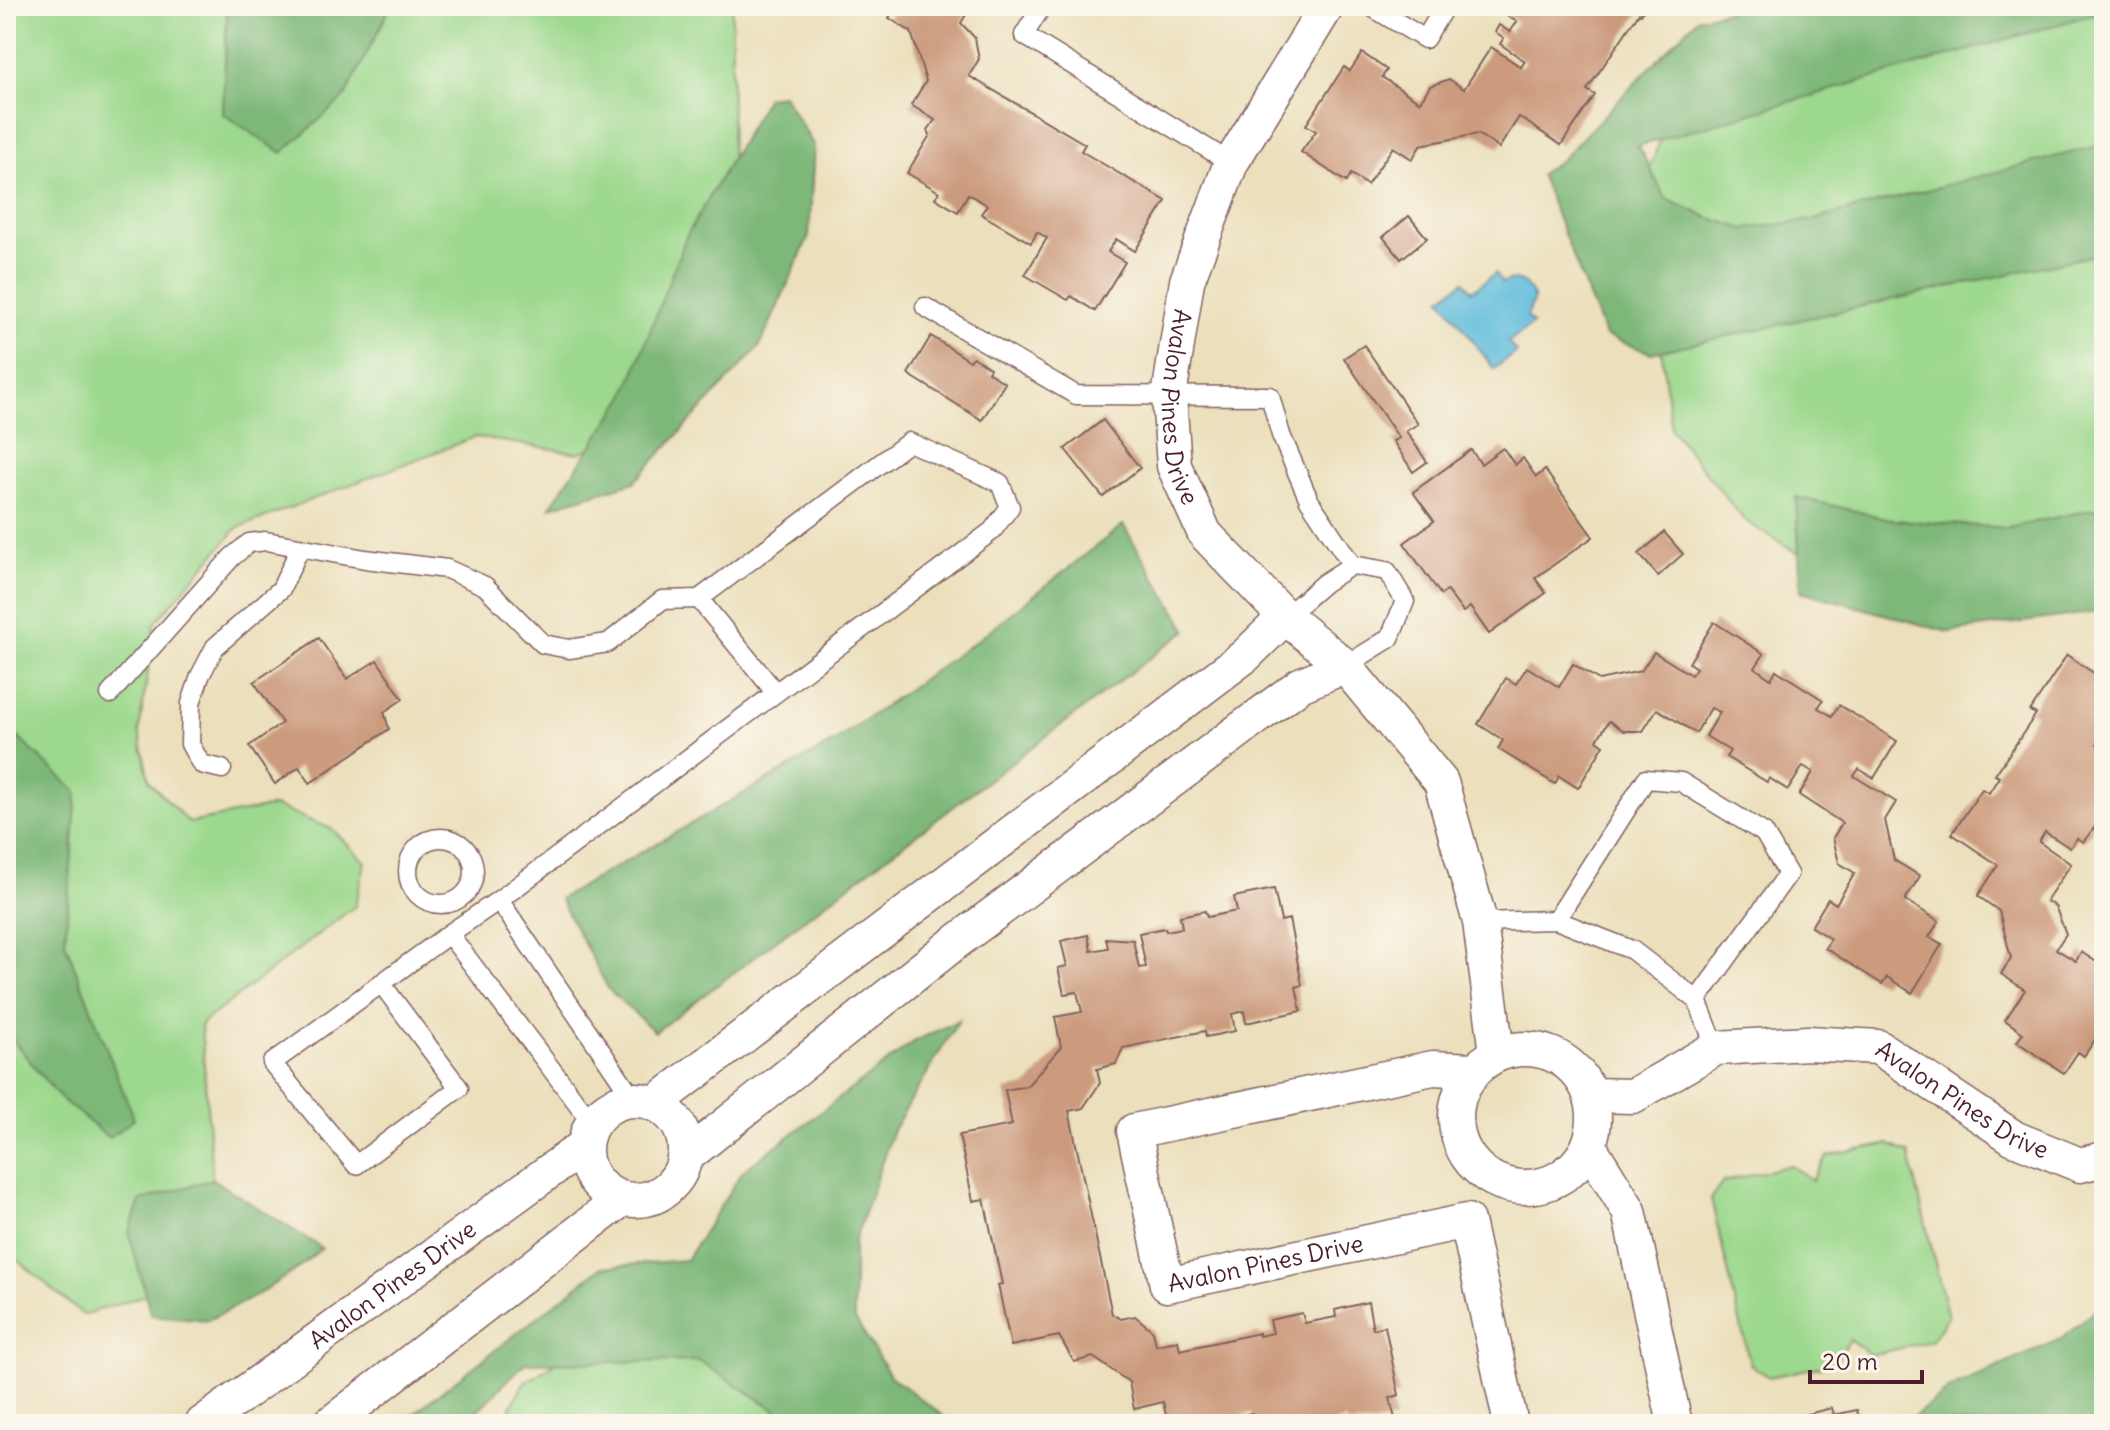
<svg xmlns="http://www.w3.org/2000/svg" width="2110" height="1430" viewBox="0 0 2110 1430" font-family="Delius,sans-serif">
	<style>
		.green { fill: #9cd88d; stroke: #737c5c; stroke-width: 2 }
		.forest { fill: #7db878; stroke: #646c52; stroke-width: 2 }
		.water { fill: #5ebcdc; stroke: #546e84; stroke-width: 2 }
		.building { fill: #cc9b7e }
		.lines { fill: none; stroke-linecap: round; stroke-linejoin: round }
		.lane-casing { stroke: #82625e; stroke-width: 21 }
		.street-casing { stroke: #82625e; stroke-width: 37 }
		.lane { stroke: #fff; stroke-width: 18 }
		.street { stroke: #fff; stroke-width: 34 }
		.labels { text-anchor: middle; stroke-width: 6; stroke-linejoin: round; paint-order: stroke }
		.street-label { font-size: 24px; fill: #4a1f2b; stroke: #fbf7ec }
	</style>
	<rect width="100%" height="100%" fill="#fbf7ec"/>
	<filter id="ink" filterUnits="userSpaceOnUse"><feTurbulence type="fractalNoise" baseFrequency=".0125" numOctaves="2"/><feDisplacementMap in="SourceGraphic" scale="16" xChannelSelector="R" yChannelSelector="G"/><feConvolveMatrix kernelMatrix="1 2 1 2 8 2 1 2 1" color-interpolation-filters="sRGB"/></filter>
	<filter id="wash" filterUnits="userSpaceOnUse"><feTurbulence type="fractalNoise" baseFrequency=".006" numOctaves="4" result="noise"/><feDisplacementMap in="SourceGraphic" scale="32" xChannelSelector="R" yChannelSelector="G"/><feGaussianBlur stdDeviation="1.8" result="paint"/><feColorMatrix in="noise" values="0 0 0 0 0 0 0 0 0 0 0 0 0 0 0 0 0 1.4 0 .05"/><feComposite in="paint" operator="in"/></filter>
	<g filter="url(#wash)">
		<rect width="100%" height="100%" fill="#ebdfbc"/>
		<g class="green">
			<path d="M6 6H732L731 228 639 429 578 453 475 437 237 528 155 623 139 731 149 781 189 823 274 806 332 829 365 862 355 906 201 1024 214 1202 149 1294 83 1315 6 1250Z"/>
			<path d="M2104 6V584L1863 593 1744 520 1671 429 1642 189 1671 111Z"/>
			<path d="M1889 1144 1909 1154 1948 1317 1931 1341 1871 1355 1850 1340 1833 1364 1769 1377 1750 1364 1711 1199 1723 1182 1791 1165 1812 1180 1827 1156Z"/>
			<path d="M635 1311 846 1424H502L523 1384Z"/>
		</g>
		<g class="forest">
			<path d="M227 6H391L345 97 282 153 223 114Z"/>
			<path d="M1747 6H2104V11L1638 146 1666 199 1707 217 1745 229 1812 220 2104 144V253L1651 353 1605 336 1540 174 1561 160 1698 18Z"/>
			<path d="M783 95 814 146 809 236 760 346 634 482 550 507 625 396 686 237 767 97Z"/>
			<path d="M1796 497 1894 520 2008 528 2104 507V611L1948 632 1801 591Z"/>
			<path d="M1123 525 1187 630 655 1032 609 990 560 899 837 740 976 641Z"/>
			<path d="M6 726 77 792 65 942 134 1119 109 1138 59 1097 6 1032Z"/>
			<path d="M959 1020 893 1130 854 1242V1318L890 1376 954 1424H798L699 1361 525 1363 464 1424H400L602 1267 686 1260 743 1171 915 1041Z"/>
			<path d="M212 1179 322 1248 297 1269 254 1297 208 1320 151 1315 129 1233 140 1201Z"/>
			<path d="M2104 1302 2103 1424H1904L1951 1388 2063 1338Z"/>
		</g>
		<path class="water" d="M1496 273 1502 283C1519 276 1527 283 1534 299L1527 317 1533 324 1508 342 1516 352 1494 369 1441 298 1464 281 1472 291Z"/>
		<g id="blocks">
			<g class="building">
				<path d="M896 6H971L961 23 975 38 979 59 969 76 1085 144 1081 151 1166 201 1135 251 1116 239 1108 252 1125 262 1095 311 1071 296 1068 300 1025 275 1047 238 1037 232 1031 243 981 214 987 205 968 194 958 212 935 198 939 192 907 173 930 135 928 130 935 120 911 105 926 81 911 32 889 18Z"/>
				<path d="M1505 6H1647L1641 14 1639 13 1587 90 1595 95 1561 145 1519 117 1499 148 1478 134 1421 145 1412 159 1393 147 1367 185 1351 174 1346 182 1301 152 1316 131 1306 125 1344 67 1350 71 1362 53 1387 70 1382 77 1420 102 1430 86 1449 79 1464 89 1491 47 1521 67 1525 61 1500 44 1504 38 1495 32 1499 25 1510 32 1517 22 1501 12Z"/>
				<path d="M1409 216 1427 238 1401 259 1383 237Z"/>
				<path d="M931 336 970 361 973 357 990 368 988 372 1005 383 982 420 908 374Z"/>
				<path d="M1364 345 1418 424 1406 431 1427 462 1413 472 1393 441 1399 438 1344 358Z"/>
				<path d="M1103 420 1140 468 1103 497 1065 449Z"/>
				<path d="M1503 448 1515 465 1523 458 1536 477 1545 470 1593 537 1535 578 1546 593 1489 634 1470 607 1463 612 1447 591 1441 595 1404 543 1434 521 1413 492 1471 450 1481 464Z"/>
				<path d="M1664 532 1683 554 1658 576 1639 554Z"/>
				<path d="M1714 622 1764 654 1755 668 1771 679 1776 670 1823 700 1818 708 1832 716 1839 705 1897 741 1874 778 1859 769 1854 776 1896 802 1885 820 1894 860 1920 876 1905 900 1939 921 1929 937 1942 944 1912 993 1887 977 1882 984 1825 948 1831 939 1811 927 1828 899 1836 904 1855 873 1839 863 1833 838 1842 823 1799 795 1813 772 1803 766 1788 790 1769 778 1767 782 1726 757 1730 751 1706 736 1720 712 1711 708 1696 733 1657 709 1643 731H1624L1609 721 1597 740 1604 745 1578 788 1559 776 1555 784 1498 749 1503 740 1478 724 1506 678 1516 684 1527 667 1559 687 1573 664 1599 680 1641 671 1654 652 1691 675 1696 668 1689 663Z"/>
				<path d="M319 638 347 679 377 660 403 699 384 712 389 729 310 783 299 767 275 784 249 746 282 723 254 682Z"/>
				<path d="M2067 655 2104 680V739L2102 737 2097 744 2104 749V815L2083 842 2077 838 2070 848 2045 832 2039 842 2071 864 2046 901 2055 906 2066 934 2056 949 2076 961 2081 952 2104 967V1026L2084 1056 2078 1052 2064 1073 2017 1042 2023 1033 2005 1020 2025 990 2001 974 2011 958 1999 911 1978 896 1998 865 1952 834 1982 789 1989 793 1999 777 1995 775 2036 714 2030 711Z"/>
				<path d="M1274 889 1281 921 1289 919 1302 985 1296 987 1301 1011 1246 1023 1244 1011 1232 1014 1235 1031 1206 1037 1205 1031 1123 1048 1116 1064 1097 1069 1100 1083 1083 1108 1069 1111 1112 1314 1121 1319 1135 1316 1153 1331 1156 1345 1178 1341 1180 1350 1259 1333V1336L1273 1333 1270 1320 1302 1313 1305 1323 1336 1317 1335 1310 1368 1302 1373 1329 1385 1326 1399 1395 1390 1398 1395 1419 1371 1424H1346V1420L1327 1424H1254L1252 1413 1242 1415 1244 1424H1168L1163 1402 1134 1409 1129 1382 1093 1357 1074 1362 1059 1336 1011 1346 998 1285 1002 1284 984 1199 973 1201 959 1135 1012 1125 1005 1090 1027 1086 1061 1047 1055 1017 1082 1012 1077 992 1064 994 1058 968 1067 966 1061 941 1088 935 1091 951 1108 948 1106 938 1133 940 1139 968 1146 967 1139 933 1165 928 1166 931 1182 928 1180 916 1205 911 1207 917 1237 911 1234 897Z"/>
				<path d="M1832 1408 1834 1415 1857 1410 1860 1424H1766Z"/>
			</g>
		</g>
	</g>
	<g filter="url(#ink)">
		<use href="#blocks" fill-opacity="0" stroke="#82625e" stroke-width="2"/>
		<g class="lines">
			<g class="lane-casing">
				<g id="lane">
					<path d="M1042 6 1024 35 1231 163"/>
					<path d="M1370 6 1425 39 1445 6"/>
					<path d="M925 307 1076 395 1270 396 1281 435 1309 500 1352 565"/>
					<path d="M1285 617 1324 583 1352 565 1387 571 1405 601 1390 638 1345 666"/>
					<path d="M110 694 232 557 249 543 266 541 365 559 447 569 485 586 543 644 569 649 608 643 662 600 699 599"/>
					<path d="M222 769 201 764 190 744 191 703 200 676 215 647 281 589 300 548"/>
					<circle cx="441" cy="871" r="33"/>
					<path d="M499 900 992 531 1010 507 1000 483 909 442 699 599 776 693"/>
					<path d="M1556 920 1646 779 1681 782 1764 833 1788 874 1697 1000"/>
					<path d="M1480 922 1556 920 1632 950 1697 1000 1716 1048"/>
					<path d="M381 983 459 1088 356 1165 272 1063 449 934"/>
					<path d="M593 1124 449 934 499 900 635 1101"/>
				</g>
			</g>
			<g class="street-casing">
				<g id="street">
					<path id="s1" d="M1327 6 1231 163 1187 281 1169 396 1174 466 1205 534 1285 617 1345 666 1441 782 1480 922 1497 1053"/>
					<circle cx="1525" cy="1118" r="69"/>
					<path id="s2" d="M1473 1070 1433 1068 1134 1131 1167 1285 1467 1221 1511 1424"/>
					<path id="s3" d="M1591 1095 1633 1096 1716 1048 1808 1043 1878 1047 2014 1138 2080 1165 2104 1159"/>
					<circle cx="635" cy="1150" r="50"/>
					<path d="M654 1104 1245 656 1285 617"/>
					<path d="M1589 1146 1629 1211 1675 1424"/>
					<path d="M684 1158 952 945 1300 685 1345 666"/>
					<path id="s4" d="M202 1424 584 1146"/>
					<path d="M330 1424 622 1199"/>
				</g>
			</g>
			<use href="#lane" class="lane"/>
			<use href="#street" class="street"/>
		</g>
	</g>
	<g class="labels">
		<g class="street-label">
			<text dy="8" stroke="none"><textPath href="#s1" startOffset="438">Avalon Pines Drive</textPath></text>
			<text dy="8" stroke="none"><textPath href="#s3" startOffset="400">Avalon Pines Drive</textPath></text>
			<text dy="8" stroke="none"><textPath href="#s2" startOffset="604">Avalon Pines Drive</textPath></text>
			<text dy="8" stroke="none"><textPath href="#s4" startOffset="236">Avalon Pines Drive</textPath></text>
		</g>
	</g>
	<rect width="2110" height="1430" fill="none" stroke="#fbf7ec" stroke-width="32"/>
	<path d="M1810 1370v12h112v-12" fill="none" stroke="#4a1f2b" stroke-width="4"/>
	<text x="1822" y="1370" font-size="24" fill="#4a1f2b" stroke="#fbf7ec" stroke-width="6" paint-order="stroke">20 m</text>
</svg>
